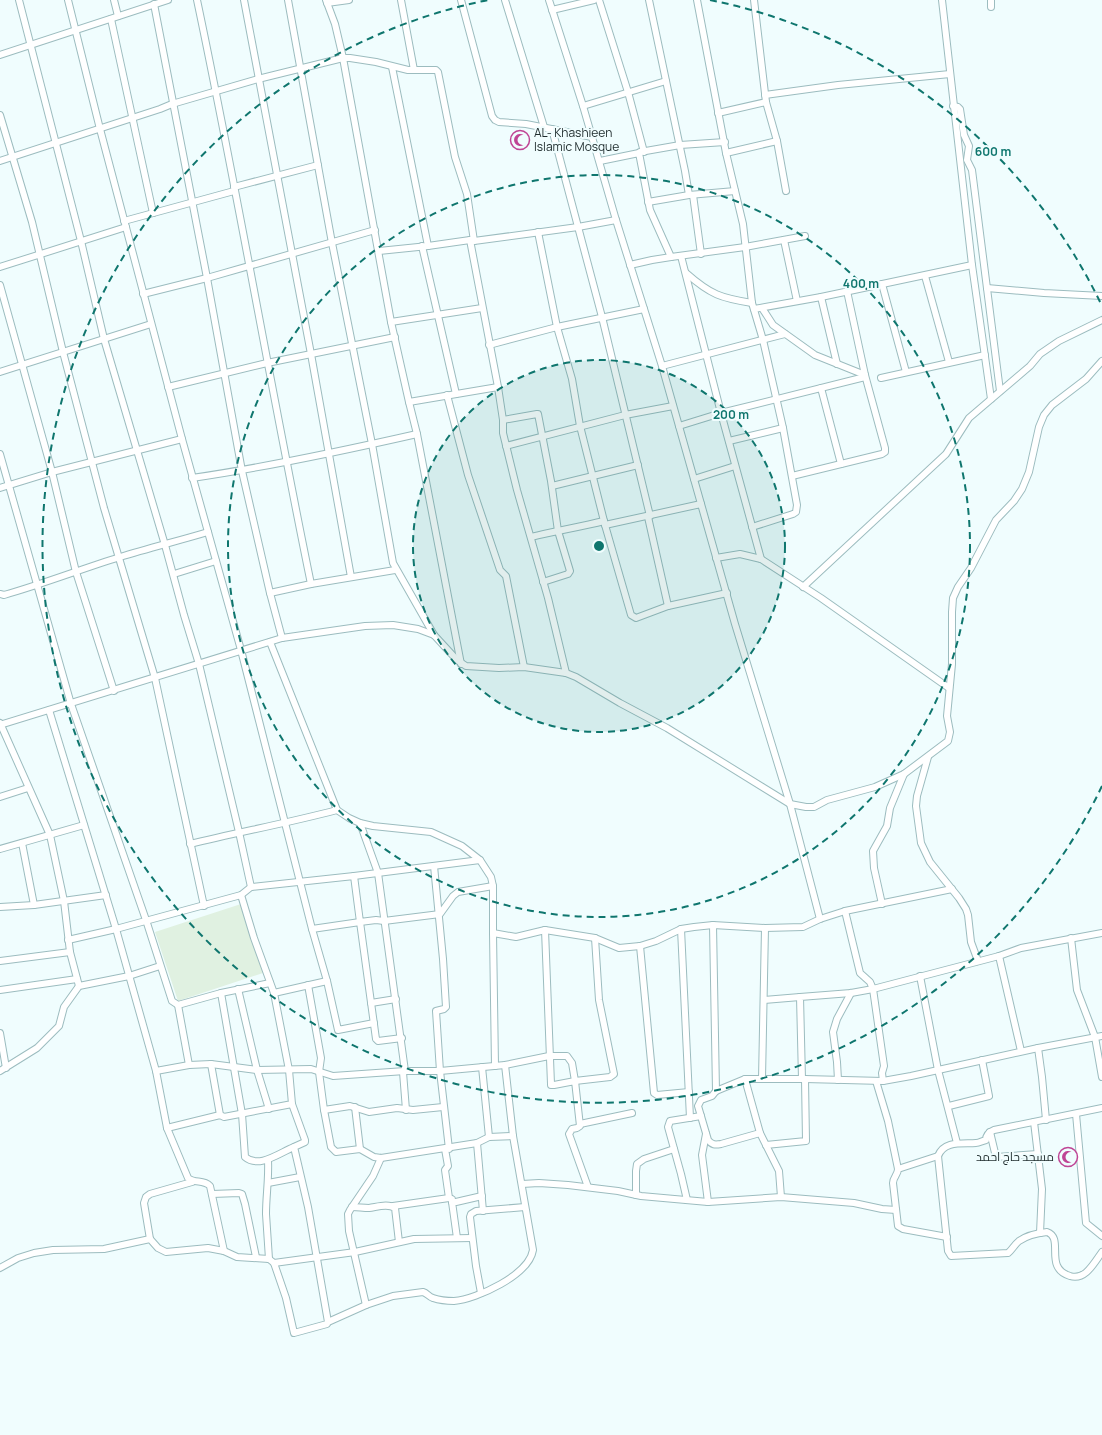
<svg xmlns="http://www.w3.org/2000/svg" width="1102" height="1435" viewBox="0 0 1102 1435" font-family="Manrope,Cairo,sans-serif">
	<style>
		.green { fill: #e0f1e1 }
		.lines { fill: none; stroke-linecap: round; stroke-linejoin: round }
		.minor-casing { stroke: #9cbcbf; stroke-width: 8 }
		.minor { stroke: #fff; stroke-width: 6 }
		.ring { fill: none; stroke: #0f766e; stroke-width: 2; stroke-dasharray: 7 5 }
		.labels { text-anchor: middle; stroke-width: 4; stroke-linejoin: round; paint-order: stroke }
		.poi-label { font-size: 12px; fill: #1e2b2c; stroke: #f0fdfe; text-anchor: start }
		.centre { fill: #0f766e; stroke: #f0fdfe; stroke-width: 2 }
		.ring-label { font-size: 12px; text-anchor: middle; font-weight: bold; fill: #0f766e; stroke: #f0fdfe; stroke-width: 4; stroke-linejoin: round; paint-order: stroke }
	</style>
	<rect width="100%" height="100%" fill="#f0fdfe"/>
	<path class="green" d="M241 904 263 973 178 1001 155 932Z"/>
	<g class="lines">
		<g class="minor-casing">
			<g id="minor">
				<path d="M19 0 81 241 104 339 165 545 184 615 199 664 239 832 251 887"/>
				<path d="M68 0 100 129 182 439 241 650 312 929 327 981 338 1030 374 1023"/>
				<path d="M114 0 118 16"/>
				<path d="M197 0C238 194 271 390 311 584"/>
				<path d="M244 0 311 354 351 577"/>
				<path d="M288 0 332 243 372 444 393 563 434 635"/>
				<path d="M326 0 335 24 343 58 391 322 409 402 417 434 461 664"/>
				<path d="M401 0 414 70"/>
				<path d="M461 0 492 116 495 120 499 122 526 124 592 137"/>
				<path d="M505 0 544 127"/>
				<path d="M549 0 583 106 616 220 662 366 735 624 790 804 820 919"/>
				<path d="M599 0 628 92 644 152"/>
				<path d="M649 0 685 171 689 195"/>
				<path d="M697 0 726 153 743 224 752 303 763 340 783 428 797 505 796 512 793 514 752 527"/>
				<path d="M754 0 766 102 777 141 786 191"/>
				<path d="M942 0 972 265 991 399"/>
				<path d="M991 0V7"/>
				<path d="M327 3 349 0"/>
				<path d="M154 4 207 278 242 471 270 593 282 638"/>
				<path d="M552 10 594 0"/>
				<path d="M111 19 153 213"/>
				<path d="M0 55 168 0"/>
				<path d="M392 67 428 246"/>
				<path d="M765 95 838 85 950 74"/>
				<path d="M583 106 666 81"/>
				<path d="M953 106 958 107 960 109 964 135 969 146 967 160 972 170 1000 391"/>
				<path d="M718 113 766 102"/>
				<path d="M0 115 32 222 63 352 104 508 155 678 204 906"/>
				<path d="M552 129 602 317 650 516"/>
				<path d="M640 152 680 145 725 142"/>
				<path d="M726 153 777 141"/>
				<path d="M0 161 160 109 172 104 258 79 343 58H350L376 62 408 70H436L438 72 455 157 467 194 474 241"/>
				<path d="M600 161 639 153 650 210 671 257 745 247 805 236"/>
				<path d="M234 187 318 165"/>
				<path d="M693 195 701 254"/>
				<path d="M648 202 689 195 735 191"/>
				<path d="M124 221 234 191"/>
				<path d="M538 232 557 327 572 379 580 426 605 525 631 615 636 618 668 606 727 593"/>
				<path d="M470 240 498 387 503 420V433L517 490 548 598 566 673"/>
				<path d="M784 240 797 301"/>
				<path d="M422 246 456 394"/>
				<path d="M379 251 428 246 470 240 474 241 578 227 616 220"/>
				<path d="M681 256 721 413 761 559"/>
				<path d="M630 265 652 260 671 257"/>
				<path d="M0 267 126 227"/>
				<path d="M686 273C711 295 721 298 752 303"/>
				<path d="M925 276 949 362"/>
				<path d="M882 284 906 372"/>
				<path d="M0 285 52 472 76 572 114 691"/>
				<path d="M987 288 1044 293 1102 296"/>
				<path d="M143 294 207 278 375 230"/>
				<path d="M821 297 837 364"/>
				<path d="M762 308 773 325 815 355 865 375"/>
				<path d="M754 309 821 297 972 265"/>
				<path d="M391 322 482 308"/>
				<path d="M489 345 557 327 644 309"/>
				<path d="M662 366 785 334"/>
				<path d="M0 372 151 324"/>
				<path d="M881 378 985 355"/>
				<path d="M168 387 267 363 395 337"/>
				<path d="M821 388 841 464"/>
				<path d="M447 395 468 475 500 570 506 576 524 667"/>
				<path d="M409 402 498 387"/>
				<path d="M503 420 537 414H538L551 481 558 531 570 571 568 574 543 582"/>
				<path d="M679 426 721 413 865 377"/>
				<path d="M729 441 783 428"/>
				<path d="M506 446 625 415 673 406"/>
				<path d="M0 454 71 704 146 920 172 1001 178 1005 221 993 270 983"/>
				<path d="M792 476 882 454 885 452V448L865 375 847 291"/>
				<path d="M192 478C268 467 342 451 417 434"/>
				<path d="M694 479 735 466"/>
				<path d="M552 486 638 465"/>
				<path d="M0 488 52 472 182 439"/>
				<path d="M648 517 668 606"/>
				<path d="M605 525 701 504"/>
				<path d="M531 537C555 531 580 527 604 521"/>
				<path d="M716 558 740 554 761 559 821 598 949 688"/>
				<path d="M174 574 216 561"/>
				<path d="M803 587 946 454 969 418 1030 366 1040 354 1059 341 1102 320"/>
				<path d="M270 593 311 584 395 570"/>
				<path d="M0 594 4 595C43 584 81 569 120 557 149 548 178 541 208 532"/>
				<path d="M270 642 337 810"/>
				<path d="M49 710 116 929 156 1071 167 1128 188 1178C195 1184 203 1179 210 1186L224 1251"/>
				<path d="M0 723 50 835 64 901 70 952 79 986"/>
				<path d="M0 725 282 638 365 626 393 625 418 629 434 635 457 660 466 666 499 668 524 667 566 673 576 677 620 703 667 728 790 804 806 807H814L827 800 875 787 904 774 948 741 950 732 947 716 952 664V612L953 598 958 587 971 568 996 520 1014 501 1022 489 1029 472 1039 427 1044 415 1052 405 1086 379 1102 361"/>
				<path d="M928 757 917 796 916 806 921 843 930 862 959 898 966 909 968 915 971 942 978 961"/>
				<path d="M0 797 28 788"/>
				<path d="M360 823 378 873 405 1071"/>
				<path d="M22 843 34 905"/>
				<path d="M190 844C239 832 288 823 337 810L349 818 360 823 373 826 431 832 462 846 480 860 491 877 493 886V933L516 937 545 930 595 938 619 948 640 946 656 941 681 929 694 927 713 925 765 928 803 927 820 919 845 911 952 889"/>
				<path d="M0 849 84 825"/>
				<path d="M434 866 443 959 446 1007 444 1009 436 1011 440 1071 449 1149"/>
				<path d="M354 876 480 860"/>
				<path d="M882 904 874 868 873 851 887 826 890 808 904 774"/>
				<path d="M0 907 34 905 106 895"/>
				<path d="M845 911 860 973 870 982 873 989 884 1066 882 1073 883 1081"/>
				<path d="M713 925 716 1091"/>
				<path d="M312 929 360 922 376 1039 378 1041 402 1038"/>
				<path d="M681 929 690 1118"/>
				<path d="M545 930 551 1084V1085H554L575 1081 580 1126 577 1128 572 1129 569 1134 588 1187"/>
				<path d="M493 933 495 1066"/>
				<path d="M1071 938 1077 990 1095 1037 1102 1077"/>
				<path d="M68 940 116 929 241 895 251 887 354 876 360 922 376 920 384 921 440 914 453 896 458 892 493 886"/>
				<path d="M640 946 654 1093 657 1095 689 1092"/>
				<path d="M999 956 1021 1051"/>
				<path d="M0 961 70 952"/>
				<path d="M920 976 938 1070 957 1143"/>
				<path d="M308 985 321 1058 319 1072 324 1110 331 1147 336 1152 360 1149 374 1157 381 1158 477 1143 489 1137 513 1136"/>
				<path d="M238 989 257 1070 269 1109"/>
				<path d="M0 990 77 979"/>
				<path d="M221 993 242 1114 245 1157C259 1169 279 1153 294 1147"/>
				<path d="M274 993 327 981"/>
				<path d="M764 1000 800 997"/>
				<path d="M371 1003 396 999"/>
				<path d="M178 1005 189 1065"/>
				<path d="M0 1033 6 1068"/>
				<path d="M1038 1048 1042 1077 1046 1120"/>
				<path d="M211 1064 220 1115"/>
				<path d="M482 1067 489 1137"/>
				<path d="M0 1071 37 1048 59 1026 64 1007 79 986 129 976 160 966"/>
				<path d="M156 1071 189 1065 211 1064 257 1070 311 1069 333 1076 405 1071H440L505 1065 549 1056H567L572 1063 575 1081 610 1077 614 1074 599 1000 595 938"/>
				<path d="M403 1072 406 1110"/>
				<path d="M745 1079 760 1133"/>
				<path d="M762 1079 765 928"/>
				<path d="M802 1079 800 997 851 993 873 989 999 956 1021 948 1102 933"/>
				<path d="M838 1080 837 1062 833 1032 837 1019 851 993"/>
				<path d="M876 1081 888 1121 898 1169"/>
				<path d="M292 1104 305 1140V1142L294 1147 308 1207 328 1322"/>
				<path d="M949 1106 989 1096 982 1060"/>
				<path d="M355 1107 360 1149"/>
				<path d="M324 1110 350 1106 369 1112 397 1108 413 1110 443 1107"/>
				<path d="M1076 1114 1086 1223 1102 1236"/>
				<path d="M1034 1122 1042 1189 1040 1233"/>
				<path d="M580 1124 632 1113"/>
				<path d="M167 1128 220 1115 224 1117 292 1104 289 1070 274 993 254 938 241 895"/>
				<path d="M990 1132 996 1157 1038 1154"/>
				<path d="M706 1134 702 1155 708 1202"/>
				<path d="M477 1143 483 1211"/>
				<path d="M766 1145 806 1141 805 1079"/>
				<path d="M445 1149 448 1166 445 1170 449 1198"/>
				<path d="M938 1156 948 1251 951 1256 1008 1253C1012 1250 1014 1245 1019 1241 1026 1236 1038 1233 1047 1232 1065 1238 1043 1268 1070 1276 1085 1281 1094 1263 1102 1252"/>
				<path d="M268 1160C269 1178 266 1196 266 1214 267 1229 268 1244 269 1259"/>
				<path d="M268 1183 300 1177"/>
				<path d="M522 1184 539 1183 568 1185 618 1191 641 1196 708 1202 781 1197 854 1203 882 1209 896 1210"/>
				<path d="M212 1194 239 1193 242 1194 245 1204 256 1257"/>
				<path d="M636 1195V1171L637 1164 644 1159 674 1149"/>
				<path d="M781 1197 779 1171 760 1133 721 1144C715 1145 712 1145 708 1140L698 1106 701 1100 712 1096 716 1091 745 1079H805L883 1081 911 1076 1038 1048 1102 1036"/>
				<path d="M687 1200 681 1174 668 1127 670 1121 701 1116"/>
				<path d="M452 1202 457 1238"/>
				<path d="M393 1206 449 1198 452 1199V1202H456L482 1196"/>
				<path d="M352 1207C358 1207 363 1208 369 1208 377 1207 388 1203 395 1208L399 1242"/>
				<path d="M947 1237 903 1229 898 1226 893 1183C893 1177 898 1175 898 1169L938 1156C944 1140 963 1144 976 1143 979 1143 982 1141 986 1140 986 1135 989 1132 994 1130L1102 1108"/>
				<path d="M150 1239 144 1203 146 1197 150 1194 192 1182"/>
				<path d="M274 1263 355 1252 414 1239 472 1238"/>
				<path d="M0 1268 18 1258 34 1253 53 1250 104 1249 150 1239 158 1248 166 1252 208 1248 224 1251 237 1257 269 1259 274 1263 286 1298 294 1333 327 1324 328 1322 366 1305 393 1296 423 1292C427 1293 429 1297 433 1298 439 1300 448 1301 454 1301 477 1299 529 1275 533 1250L513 1136 505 1065"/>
				<path d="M481 1293 476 1266 470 1217 471 1214 476 1211 525 1207"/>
				<path d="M366 1305 349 1231 348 1214 350 1210 373 1176 381 1158"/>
			</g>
		</g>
		<use href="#minor" class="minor"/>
	</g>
	<circle cx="599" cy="546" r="186" fill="#0f766e" fill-opacity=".12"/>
	<g class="ring">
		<circle cx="599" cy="546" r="186"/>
		<circle cx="599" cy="546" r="371"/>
		<path d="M1102 786A557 557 0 1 1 488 0M710 0A557 557 0 0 1 1102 306"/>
	</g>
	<defs>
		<g id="mosque-ring" transform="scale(1)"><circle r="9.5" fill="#f0fdfe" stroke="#bf4495" stroke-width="1.5"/><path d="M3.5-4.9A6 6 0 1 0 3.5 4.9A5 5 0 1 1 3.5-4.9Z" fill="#bf4495"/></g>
	</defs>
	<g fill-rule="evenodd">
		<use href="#mosque-ring" x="520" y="140"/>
		<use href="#mosque-ring" x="1068" y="1157"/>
	</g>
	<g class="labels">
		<g class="poi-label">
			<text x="534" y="137">AL- Khashieen<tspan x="534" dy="14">Islamic Mosque</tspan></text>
			<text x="1054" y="1161" text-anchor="end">مسجد حاج احمد</text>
		</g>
	</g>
	<circle cx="599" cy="546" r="6" class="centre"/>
	<g class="ring-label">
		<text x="993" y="156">600 m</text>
		<text x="861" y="288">400 m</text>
		<text x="731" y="419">200 m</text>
	</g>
</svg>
